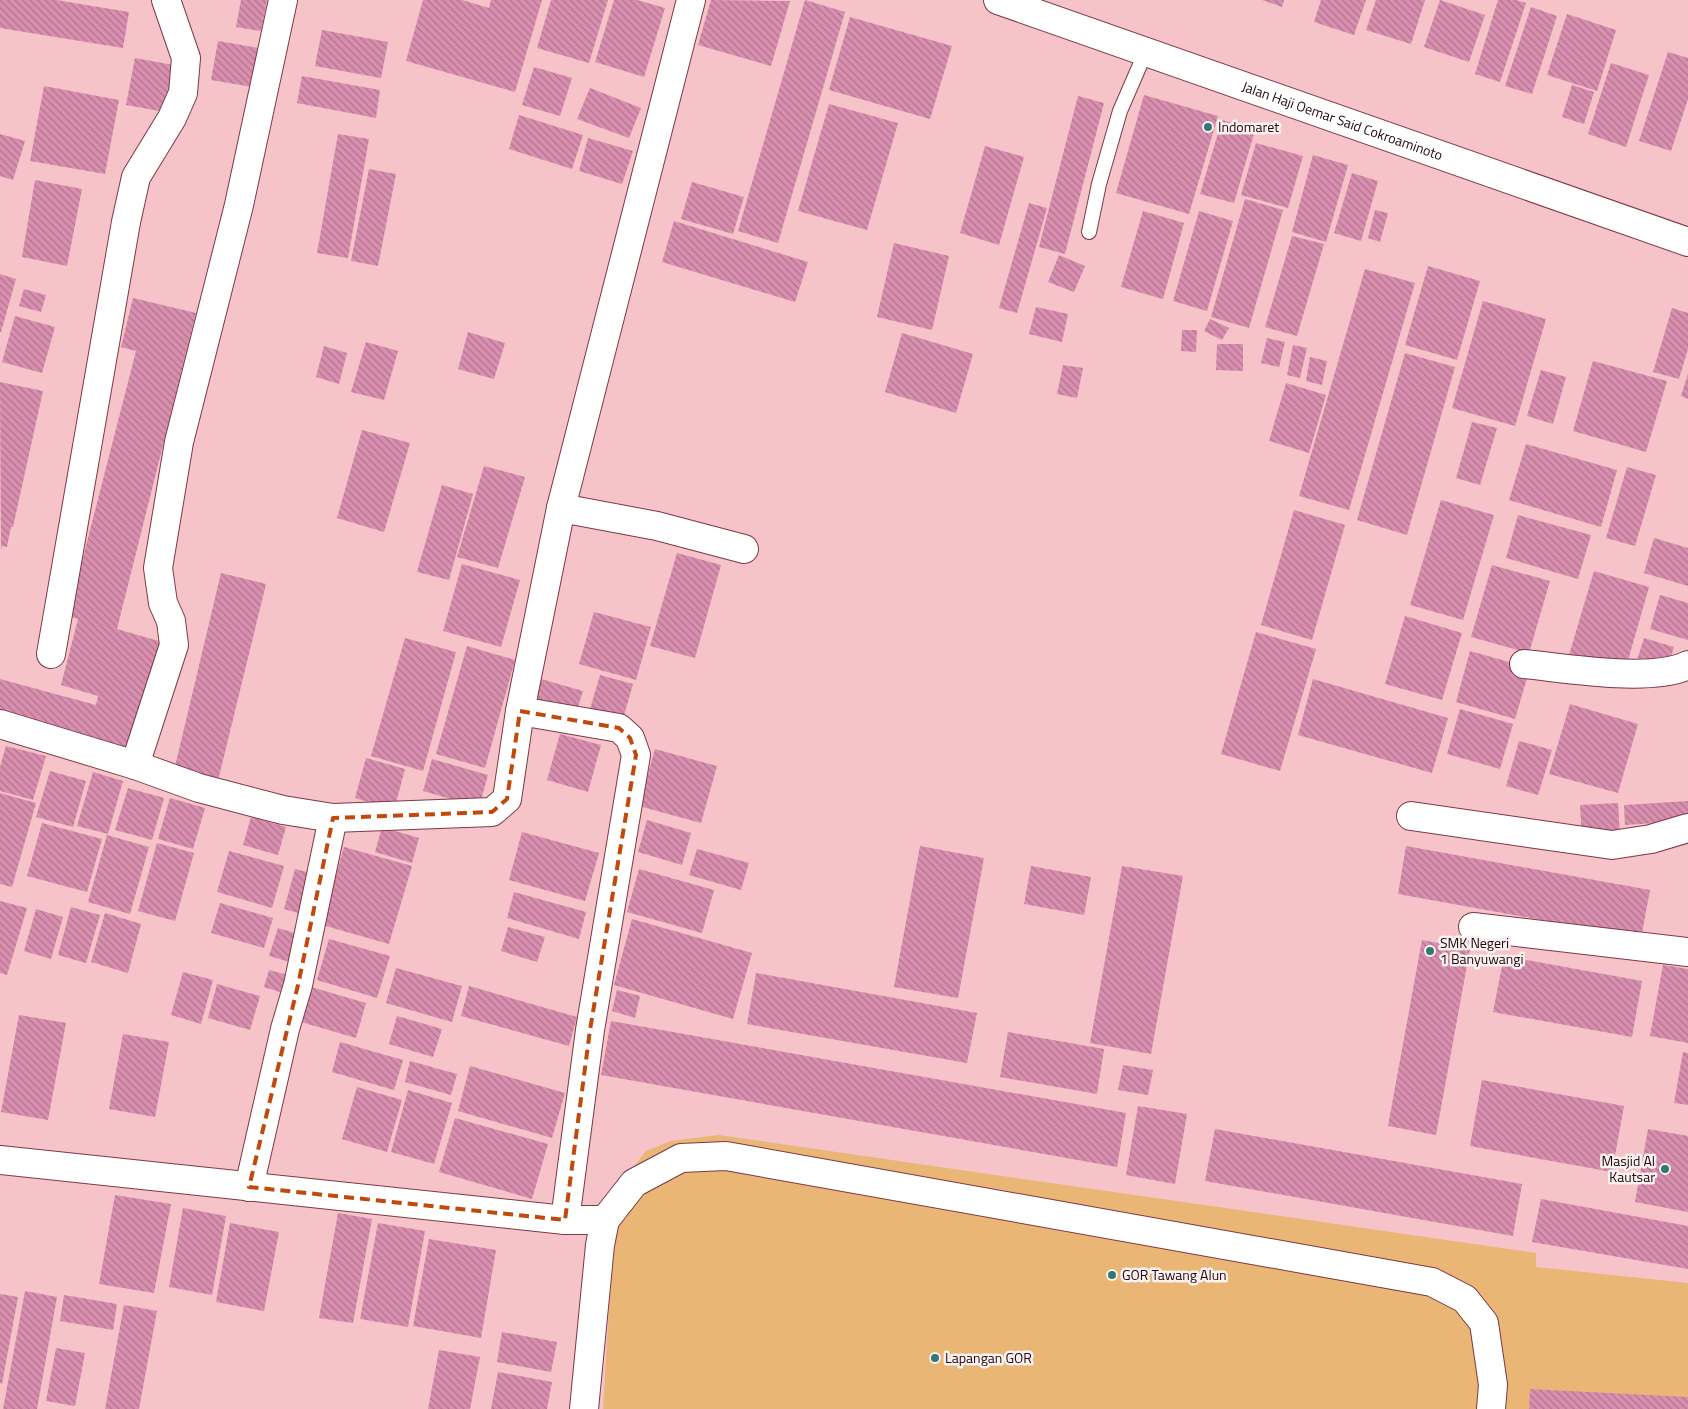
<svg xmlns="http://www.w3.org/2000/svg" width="1688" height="1409" viewBox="0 0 1688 1409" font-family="'Titillium Web',sans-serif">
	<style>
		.grass { fill: #e9b675 }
		.building { fill: url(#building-back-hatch) }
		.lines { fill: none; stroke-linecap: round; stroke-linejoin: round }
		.lane-casing { stroke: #7e3843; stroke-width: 16 }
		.street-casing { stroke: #7e3843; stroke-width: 30 }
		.primary-casing { stroke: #7e3843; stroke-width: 30 }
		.lane { stroke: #fff; stroke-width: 14 }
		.street { stroke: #fff; stroke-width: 28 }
		.primary { stroke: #fff; stroke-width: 28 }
		.marked { fill: none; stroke: #c1490c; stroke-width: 4; stroke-dasharray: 10 6; stroke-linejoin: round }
		.poi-dot { fill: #2f7977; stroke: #faf1f1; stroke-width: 2 }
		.labels { text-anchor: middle; stroke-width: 5; stroke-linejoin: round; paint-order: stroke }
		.street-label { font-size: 14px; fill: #24070c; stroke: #faf1f1 }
		.poi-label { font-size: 14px; fill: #24070c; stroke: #faf1f1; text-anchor: start }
	</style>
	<defs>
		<pattern id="building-back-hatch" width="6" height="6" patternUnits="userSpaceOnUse" patternTransform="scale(1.25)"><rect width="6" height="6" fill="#d98faf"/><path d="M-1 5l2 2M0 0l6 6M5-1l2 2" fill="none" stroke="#b0738d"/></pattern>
	</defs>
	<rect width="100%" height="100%" fill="#f6c3c8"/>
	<path class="grass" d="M719 1135 1536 1253V1267L1688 1283V1409H603L614 1227 631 1170 646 1151 671 1141Z"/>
	<g class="building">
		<path d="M0 0H56L129 12 123 48 0 28Z"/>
		<path d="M241 0H267L261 31 236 27Z"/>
		<path d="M423 0H462L489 8 491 0H542L515 92 406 61Z"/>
		<path d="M551 0H608L589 63 537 48Z"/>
		<path d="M614 0H637L665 8 644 77 595 62Z"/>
		<path d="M711 0 790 1 771 66 698 45Z"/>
		<path d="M805 0 845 12 778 243 738 231Z"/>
		<path d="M1262 0H1284L1282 7Z"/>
		<path d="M1321 0H1366L1354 35 1314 22Z"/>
		<path d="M1376 0H1425L1411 44 1366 30Z"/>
		<path d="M1440 0 1485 15 1469 62 1424 47Z"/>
		<path d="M1498 0H1516L1526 3 1500 82 1475 74Z"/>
		<path d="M1531 7 1557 16 1532 94 1505 86Z"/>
		<path d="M1567 14 1616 30 1597 91 1547 75Z"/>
		<path d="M850 17 952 46 930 119 829 90Z"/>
		<path d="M322 30 388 42 381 78 315 66Z"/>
		<path d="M218 41 259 48 252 87 211 80Z"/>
		<path d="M1668 52 1688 58V99L1671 151 1639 141Z"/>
		<path d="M135 58 179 66 170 113 126 105Z"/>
		<path d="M1611 63 1649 75 1626 147 1588 134Z"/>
		<path d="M534 67 572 78 560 116 522 105Z"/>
		<path d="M302 76 380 90 376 118 297 103Z"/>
		<path d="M1572 85 1594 92 1584 124 1562 117Z"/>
		<path d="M44 86 119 100 105 174 30 161Z"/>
		<path d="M590 88 641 108 629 138 577 119Z"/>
		<path d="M1144 95 1218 116 1189 214 1116 193Z"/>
		<path d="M1078 96 1104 103 1065 254 1039 247Z"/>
		<path d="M829 104 898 123 867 230 798 211Z"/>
		<path d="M519 115 583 135 572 169 509 149Z"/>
		<path d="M1222 120 1255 130 1234 203 1200 194Z"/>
		<path d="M0 134 25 141 13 180 0 176Z"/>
		<path d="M338 134 369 139 348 258 317 253Z"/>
		<path d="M588 138 633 151 622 184 579 171Z"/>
		<path d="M1256 143 1303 156 1288 208 1241 195Z"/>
		<path d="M985 146 1024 157 999 245 960 233Z"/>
		<path d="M1313 155 1348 165 1326 242 1292 232Z"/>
		<path d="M369 169 396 174 378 266 351 261Z"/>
		<path d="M1352 173 1378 181 1361 241 1334 233Z"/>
		<path d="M35 180 82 189 67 266 22 257Z"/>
		<path d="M692 182 744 197 733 234 681 219Z"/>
		<path d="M1245 199 1283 210 1249 328 1211 317Z"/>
		<path d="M1029 203 1047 208 1017 313 999 308Z"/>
		<path d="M1375 210 1388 213 1380 242 1368 238Z"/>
		<path d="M1143 211 1184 223 1163 299 1121 287Z"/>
		<path d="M1199 211 1233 221 1207 311 1173 301Z"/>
		<path d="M674 221 808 262 795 302 662 262Z"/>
		<path d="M1292 236 1324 244 1297 336 1265 327Z"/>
		<path d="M894 243 949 256 932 330 877 317Z"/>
		<path d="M1059 255 1085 266 1074 292 1048 282Z"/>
		<path d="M1428 266 1480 281 1457 360 1405 345Z"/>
		<path d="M1365 269 1415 283 1349 510 1299 496Z"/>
		<path d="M0 274 16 279 1 332H0Z"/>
		<path d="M24 289 46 295 41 312 19 306Z"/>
		<path d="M133 298 196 313 117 629 162 642 128 760 0 721V679L96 705 98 696 61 685 78 619 68 616 136 351 121 347Z"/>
		<path d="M1483 301 1546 319 1515 426 1452 408Z"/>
		<path d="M1036 307 1068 314 1062 342 1029 334Z"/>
		<path d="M1672 308 1688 313V349L1679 379 1653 372Z"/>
		<path d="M15 316 55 327 42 373 2 362Z"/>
		<path d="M1210 319 1229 328 1222 340 1204 331Z"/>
		<path d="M1182 330H1197L1196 352 1181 351Z"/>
		<path d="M468 332 505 343 494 379 458 369Z"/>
		<path d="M902 333 973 354 956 413 885 392Z"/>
		<path d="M1267 338 1285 342 1279 367 1261 363Z"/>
		<path d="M366 342 398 351 384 400 351 392Z"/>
		<path d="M1217 344H1243V371L1216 370Z"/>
		<path d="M1293 345 1307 348 1300 378 1287 375Z"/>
		<path d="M324 346 347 353 339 384 316 377Z"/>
		<path d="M1405 353 1455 367 1407 535 1357 520Z"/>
		<path d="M1310 357 1327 361 1322 385 1306 381Z"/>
		<path d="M1593 361 1667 381 1646 452 1573 431Z"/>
		<path d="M1063 365 1083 368 1077 398 1057 394Z"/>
		<path d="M1541 370 1566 377 1553 424 1527 416Z"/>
		<path d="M1688 374V399L1681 396Z"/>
		<path d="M0 382 43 391 13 527H11L7 547 2 546 1 550Z"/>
		<path d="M1286 383 1326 395 1309 453 1269 441Z"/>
		<path d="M1472 422 1497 428 1480 485 1456 478Z"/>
		<path d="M362 430 410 443 384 532 337 518Z"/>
		<path d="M1526 444 1617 470 1601 527 1509 500Z"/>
		<path d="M484 466 525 477 498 568 457 557Z"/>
		<path d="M1627 467 1656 475 1635 546 1606 538Z"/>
		<path d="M442 485 473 494 449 580 417 572Z"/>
		<path d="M1441 500 1494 515 1463 620 1410 605Z"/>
		<path d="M1294 510 1345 525 1312 640 1261 625Z"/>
		<path d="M1518 515 1591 535 1578 579 1506 558Z"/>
		<path d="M1654 538 1688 548V586L1644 573Z"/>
		<path d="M677 553 721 565 695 658 650 646Z"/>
		<path d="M462 564 520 580 501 647 443 631Z"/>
		<path d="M1492 565 1550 581 1529 653 1471 637Z"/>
		<path d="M1594 571 1649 587 1625 671 1569 655Z"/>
		<path d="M221 573 266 584 217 785 173 775Z"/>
		<path d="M1660 595 1688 603V640L1650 629Z"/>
		<path d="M594 612 651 627 636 680 579 664Z"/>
		<path d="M1405 616 1462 633 1442 700 1385 684Z"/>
		<path d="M1256 632 1316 649 1280 771 1221 754Z"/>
		<path d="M405 638 456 652 423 771 371 756Z"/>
		<path d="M1644 638 1674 647 1667 669 1637 660Z"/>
		<path d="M467 646 515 660 485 768 436 754Z"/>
		<path d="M1470 651 1530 668 1515 719 1456 702Z"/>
		<path d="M600 675 633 684 621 726 588 716Z"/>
		<path d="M541 679 583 691 575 717 534 705Z"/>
		<path d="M1313 679 1448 718 1432 773 1298 735Z"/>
		<path d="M1570 704 1638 724 1618 793 1549 774Z"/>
		<path d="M1460 709 1513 724 1500 769 1447 754Z"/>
		<path d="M560 734 601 745 588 792 547 780Z"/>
		<path d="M1519 741 1552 750 1538 795 1506 786Z"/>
		<path d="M6 746 46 756 33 800 0 791V767Z"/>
		<path d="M655 749 717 766 701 823 639 806Z"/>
		<path d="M366 758 405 769 394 810 355 798Z"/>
		<path d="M432 759 488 775 479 807 423 791Z"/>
		<path d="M50 771 86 781 73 827 36 817Z"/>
		<path d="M93 772 123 781 108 834 77 826Z"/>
		<path d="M128 788 164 798 152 840 115 830Z"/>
		<path d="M0 793 36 803 12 887 0 884Z"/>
		<path d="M170 798 205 808 193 849 158 839Z"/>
		<path d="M1688 801V821L1625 825 1624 805Z"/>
		<path d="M1618 803 1620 835 1582 838 1580 805Z"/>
		<path d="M251 817 286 827 278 855 243 845Z"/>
		<path d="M647 820 691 833 682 865 638 852Z"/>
		<path d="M42 823 102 839 87 892 27 876Z"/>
		<path d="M382 827 419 838 412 863 375 852Z"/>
		<path d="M522 832 599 853 585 901 509 880Z"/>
		<path d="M107 835 149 847 130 914 88 902Z"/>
		<path d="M157 843 194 853 175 921 138 911Z"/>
		<path d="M920 846 984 858 958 998 894 987Z"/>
		<path d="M1406 846 1650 890 1641 938 1398 894Z"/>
		<path d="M344 847 412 866 389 944 322 925Z"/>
		<path d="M697 849 749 863 741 890 689 875Z"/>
		<path d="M229 851 284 866 272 908 217 892Z"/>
		<path d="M1031 866 1091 877 1084 915 1024 904Z"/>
		<path d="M1122 866 1183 876 1151 1054 1090 1043Z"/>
		<path d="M295 869 319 875 308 916 284 909Z"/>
		<path d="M639 869 714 890 702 933 627 912Z"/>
		<path d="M514 892 586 912 579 939 507 918Z"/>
		<path d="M0 901 27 908 7 975 0 973Z"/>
		<path d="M220 903 273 918 264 948 211 933Z"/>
		<path d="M71 907 100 915 86 963 58 955Z"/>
		<path d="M36 909 63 917 51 959 24 951Z"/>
		<path d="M105 913 141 924 128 973 91 962Z"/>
		<path d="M632 919 752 953 733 1019 614 985Z"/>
		<path d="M508 927 545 937 537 962 501 951Z"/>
		<path d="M278 928 305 936 297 964 269 956Z"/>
		<path d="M329 939 390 956 377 998 317 980Z"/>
		<path d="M1422 940 1470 949 1436 1135 1388 1126Z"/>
		<path d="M1504 956 1642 981 1632 1037 1493 1012Z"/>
		<path d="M1663 965 1688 969V1043L1650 1036Z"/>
		<path d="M396 968 462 986 452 1022 386 1003Z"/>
		<path d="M269 970 288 975 283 993 264 987Z"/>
		<path d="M183 972 213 980 201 1024 171 1015Z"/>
		<path d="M756 973 977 1013 967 1063 747 1024Z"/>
		<path d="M217 984 260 996 250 1030 208 1018Z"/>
		<path d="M469 986 577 1017 569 1046 461 1016Z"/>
		<path d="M311 987 366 1003 356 1038 301 1022Z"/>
		<path d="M617 990 640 996 635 1018 612 1011Z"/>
		<path d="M19 1015 66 1023 48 1120 1 1112Z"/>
		<path d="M397 1016 442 1029 433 1057 389 1044Z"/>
		<path d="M611 1021 1126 1113 1117 1167 601 1075Z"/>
		<path d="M1008 1032 1104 1049 1097 1094 1000 1077Z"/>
		<path d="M123 1034 169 1042 155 1117 109 1109Z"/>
		<path d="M340 1042 403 1060 394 1090 332 1072Z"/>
		<path d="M1683 1052 1688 1053V1105L1674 1103Z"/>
		<path d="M410 1061 457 1074 451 1095 405 1082Z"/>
		<path d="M1123 1065 1153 1070 1148 1095 1118 1090Z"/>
		<path d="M470 1066 565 1093 552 1138 458 1111Z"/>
		<path d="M1482 1080 1624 1106 1612 1172 1470 1146Z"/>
		<path d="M357 1087 402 1100 387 1152 342 1139Z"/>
		<path d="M408 1090 452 1103 434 1164 391 1152Z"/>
		<path d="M1138 1106 1187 1114 1175 1184 1126 1175Z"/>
		<path d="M455 1118 548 1144 532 1199 439 1172Z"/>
		<path d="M1215 1129 1522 1184 1513 1236 1205 1181Z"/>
		<path d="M1648 1129 1688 1136V1212L1635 1202Z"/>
		<path d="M115 1195 171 1204 154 1293 99 1284Z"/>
		<path d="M1541 1199 1688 1226V1269L1532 1242Z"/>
		<path d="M183 1208 226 1216 212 1295 169 1287Z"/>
		<path d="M338 1213 372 1219 353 1323 319 1318Z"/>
		<path d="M230 1223 279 1232 264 1311 216 1302Z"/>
		<path d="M378 1223 425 1231 408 1327 360 1319Z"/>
		<path d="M429 1239 496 1250 481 1338 413 1326Z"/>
		<path d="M25 1291 57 1297 37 1409H3Z"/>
		<path d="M0 1294 18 1297 2 1384 0 1383Z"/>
		<path d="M64 1295 117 1304 113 1330 60 1321Z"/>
		<path d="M124 1305 157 1311 139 1409H105Z"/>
		<path d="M502 1332 557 1342 551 1372 497 1362Z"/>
		<path d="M56 1348 85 1353 75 1406 46 1401Z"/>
		<path d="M439 1350 480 1357 470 1409H428Z"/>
		<path d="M498 1372 552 1382 547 1409H491Z"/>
		<path d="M1530 1389 1688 1397V1409H1529Z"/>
	</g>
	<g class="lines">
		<g class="lane-casing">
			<path id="lane" d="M1089 232 1099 184 1120 111 1146 51"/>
		</g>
		<g class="street-casing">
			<g id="street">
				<path d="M561 508 657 526 744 549"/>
				<path d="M51 654 126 222 136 177 172 118 183 93 186 58 166 0"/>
				<path d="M1524 664C1565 668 1653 683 1688 665"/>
				<path d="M520 711 619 728 630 738 636 755 590 1030 565 1220"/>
				<path d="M0 724 135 765 199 788 283 810 333 818 492 812 507 799 520 711 561 508 691 0"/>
				<path d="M135 765 174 645 171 621 163 603 158 568 179 442 239 205 283 0"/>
				<path d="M1411 816 1612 845 1651 839 1688 828"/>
				<path d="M1473 927 1688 952"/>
				<path d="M0 1160 565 1220H605"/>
				<path d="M249 1187 285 1029 298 985 333 818"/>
				<path d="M584 1409 600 1245 605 1220 634 1183 681 1158 726 1156 1432 1282 1465 1299 1484 1323 1493 1385 1491 1409"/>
			</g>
		</g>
		<g class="primary-casing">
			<g id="primary">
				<path id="s1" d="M998 0 1688 242"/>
			</g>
		</g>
		<use href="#lane" class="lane"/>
		<use href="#street" class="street"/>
		<use href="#primary" class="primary"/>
	</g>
	<path class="marked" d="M520 711 619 728 630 738 636 755 590 1030 565 1220 249 1187 298 985 333 818 492 812 507 799Z"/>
	<g class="poi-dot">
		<circle cx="1208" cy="127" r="5"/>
		<circle cx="1430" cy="951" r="5"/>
		<circle cx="1665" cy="1169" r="5"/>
		<circle cx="1112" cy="1275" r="5"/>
		<circle cx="935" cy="1358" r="5"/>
	</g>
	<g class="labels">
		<g class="street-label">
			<text dy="5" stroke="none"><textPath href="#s1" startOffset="365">Jalan Haji Oemar Said Cokroaminoto</textPath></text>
		</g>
		<g class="poi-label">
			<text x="1218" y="132">Indomaret</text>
			<text x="1440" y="948">SMK Negeri<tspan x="1440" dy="16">1 Banyuwangi</tspan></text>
			<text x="1655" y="1166" text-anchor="end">Masjid Al<tspan x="1655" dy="16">Kautsar</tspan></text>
			<text x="1122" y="1280">GOR Tawang Alun</text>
			<text x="945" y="1363">Lapangan GOR</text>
		</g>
	</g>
</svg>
